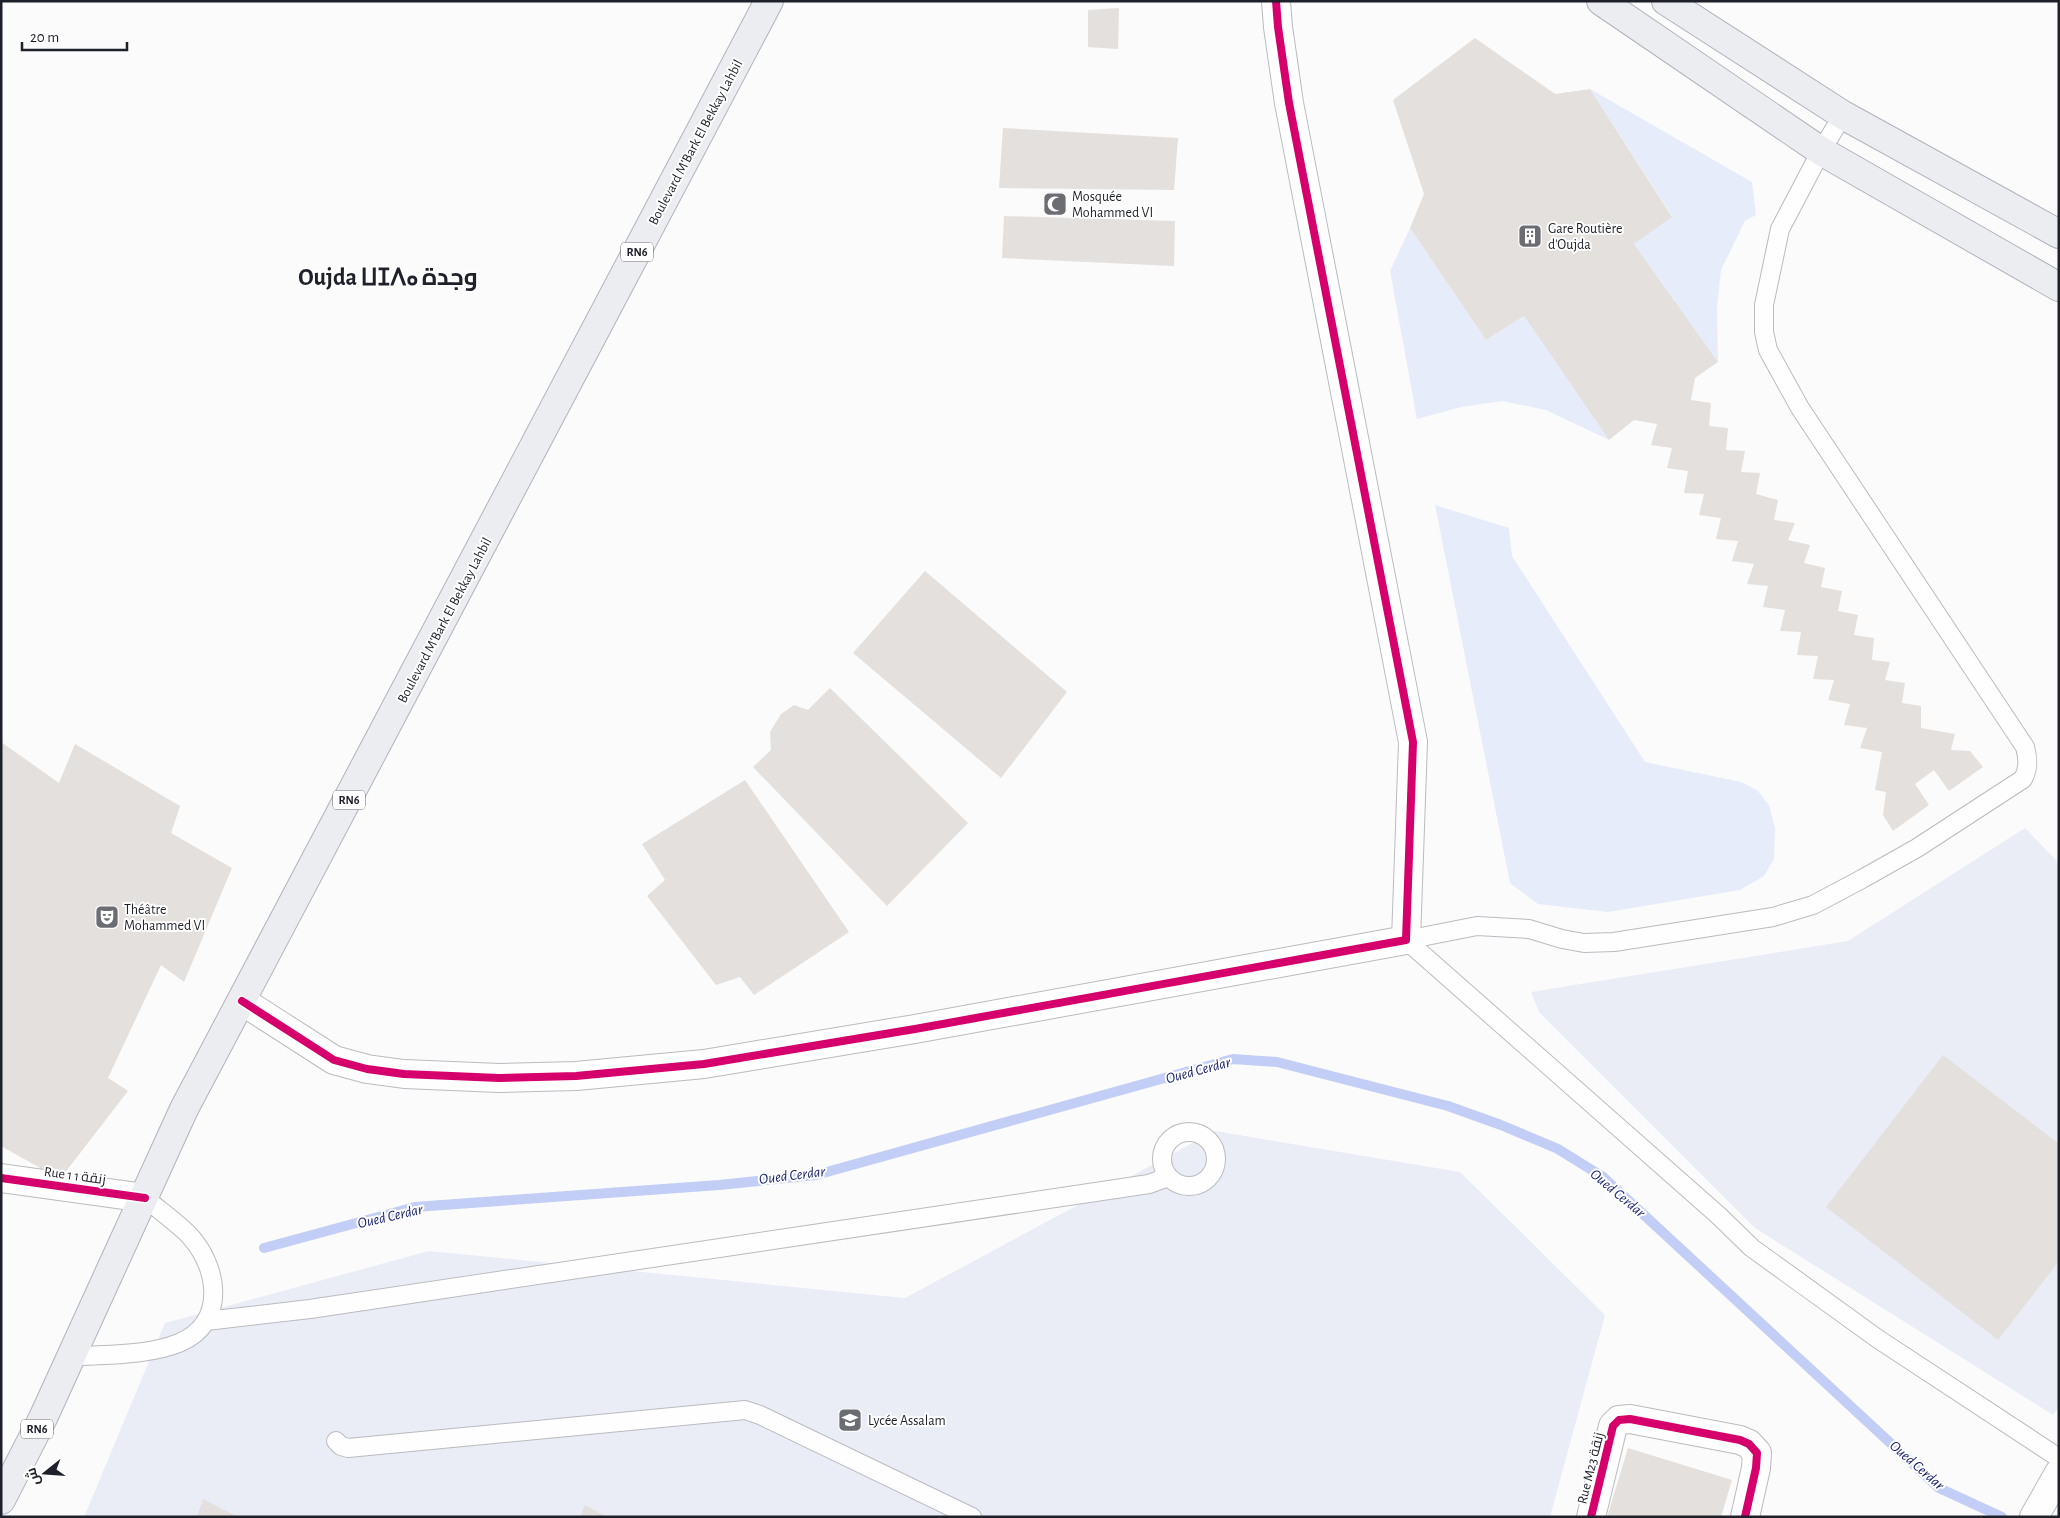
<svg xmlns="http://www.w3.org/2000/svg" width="2060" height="1518" viewBox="0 0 2060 1518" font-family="'Alegreya Sans',Cairo,'Noto Sans Tifinagh',sans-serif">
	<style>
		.built { fill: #eaedf5 }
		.green { fill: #e7ecfa }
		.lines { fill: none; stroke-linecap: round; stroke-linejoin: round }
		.stream { stroke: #c2cef5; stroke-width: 10 }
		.building { fill: #e4e0dd }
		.service-casing { stroke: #babbbf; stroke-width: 20 }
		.minor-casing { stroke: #babbbf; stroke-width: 30 }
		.primary-casing { stroke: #b0b3bc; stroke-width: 30 }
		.service { stroke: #fefefe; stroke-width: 18 }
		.minor { stroke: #fefefe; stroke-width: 28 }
		.primary { stroke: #ebedf1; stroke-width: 28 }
		.cycleway-casing { stroke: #fff; stroke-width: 11 }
		.cycleway { stroke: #d6006c; stroke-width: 8 }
		.labels { text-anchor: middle; stroke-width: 4; stroke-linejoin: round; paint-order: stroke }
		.shield { fill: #fff; stroke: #62646a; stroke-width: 1 }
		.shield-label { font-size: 12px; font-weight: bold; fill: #1e212a }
		.street-label { font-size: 14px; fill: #1e212a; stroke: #fff }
		.poi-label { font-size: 14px; fill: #1e212a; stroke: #fff; text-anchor: start }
		.water-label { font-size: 15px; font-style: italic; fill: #1c2673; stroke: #fff }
		.town-label { font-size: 24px; font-weight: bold; fill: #1e212a; stroke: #fff }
	</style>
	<rect width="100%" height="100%" fill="#fbfbfb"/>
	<g class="built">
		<path d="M2025 828 2059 863V1407L2053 1415 1755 1228 1539 1012 1531 992 1848 941Z"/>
		<path d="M1215 1131 1460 1172 1605 1315 1550 1517H84L165 1323 429 1251 905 1298Z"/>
	</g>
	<g class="green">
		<path d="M1590 89 1752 182 1756 215 1745 221 1721 270 1717 308 1718 362 1634 244 1672 216Z"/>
		<path d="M1410 228 1486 340 1524 316 1609 440 1546 410 1502 401 1461 407 1417 419 1390 271Z"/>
		<path d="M1435 505 1509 528 1512 556 1645 762 1741 782 1757 790 1769 805 1775 828 1774 859 1764 876 1740 890 1608 912 1538 904 1510 883Z"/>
	</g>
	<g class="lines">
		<path class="stream" d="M264 1248 415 1207 719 1185 816 1175 1233 1059 1277 1062 1448 1106 1501 1125 1558 1149 1603 1177 1939 1488 2002 1517"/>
	</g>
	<g class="building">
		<path d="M1119 8 1118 49 1088 47V10Z"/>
		<path d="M1475 38 1555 94 1590 89 1672 217 1634 244 1718 362 1695 378 1691 400 1711 403 1709 426 1728 428 1726 450 1745 451 1741 472 1760 473 1756 494 1778 500 1774 520 1795 523 1788 540 1810 545 1804 563 1825 568 1821 587 1842 591 1838 611 1858 615 1854 635 1874 638 1872 660 1890 662 1885 680 1905 683 1902 703 1921 706V728L1955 734 1951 750 1970 751 1983 767 1949 791 1934 770 1915 784 1929 805 1893 831 1883 815 1886 792 1875 790 1882 752 1860 748 1867 728 1844 725 1850 704 1828 700 1834 680 1813 679 1818 656 1797 655 1801 632 1780 631 1785 610 1763 607 1768 586 1747 584 1754 564 1732 561 1738 541 1716 539 1721 518 1699 515 1704 494 1684 493 1688 471 1667 468 1672 448 1651 445 1657 424 1634 420 1609 440 1524 316 1486 340 1410 228 1424 194 1393 100Z"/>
		<path d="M1003 128 1178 138 1174 190 999 188Z"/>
		<path d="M1004 216 1175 221 1174 266 1002 258Z"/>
		<path d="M925 571 1067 692 1001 778 853 653Z"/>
		<path d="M830 688 968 823 887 906 753 767 771 750 770 732 781 714 794 705 808 710Z"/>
		<path d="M1 742 59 783 75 744 180 806 171 833 232 868 184 982 161 965 108 1078 128 1091 60 1179 1 1146Z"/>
		<path d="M745 780 849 932 754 995 740 977 716 985 647 896 665 880 642 844Z"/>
		<path d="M1943 1055 2059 1144V1261L1998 1340 1826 1207Z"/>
		<path d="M1628 1448 1732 1480 1721 1517H1607Z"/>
		<path d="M203 1499 238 1517H197Z"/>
		<path d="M585 1505 607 1517H580Z"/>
	</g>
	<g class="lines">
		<g class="service-casing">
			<g id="service">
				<path d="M1406 940 1477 926 1529 929 1562 939 1584 943 1614 942 1773 917 1813 905 1862 879 1917 848 2023 779C2029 768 2028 758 2025 747L1800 408 1768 350 1764 332V305L1780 229 1821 151 1843 115"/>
				<path d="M1406 940 1718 1215 1752 1248 1878 1339 2059 1458"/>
				<circle cx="1189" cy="1159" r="27"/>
				<path d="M206 1321 310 1309 1149 1184 1168 1177"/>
				<path d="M70 1357C106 1354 146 1356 179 1343 229 1322 218 1263 186 1232 173 1220 158 1209 145 1198"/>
				<path d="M336 1441 341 1446 348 1448 745 1410 760 1415 972 1517"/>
			</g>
		</g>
		<g class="minor-casing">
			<g id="minor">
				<path d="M242 1001 334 1060 367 1069 404 1074 499 1078 576 1076 704 1064 915 1029 1406 940 1413 742 1289 103 1278 27 1276 1"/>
				<path d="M1 1178 145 1198"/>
				<path d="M1591 1517 1613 1426 1619 1420 1630 1419 1740 1440 1749 1444 1757 1453 1756 1468 1745 1517"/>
				<path d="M2034 1517 2059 1473"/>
			</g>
		</g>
		<g class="primary-casing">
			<g id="primary">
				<path d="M1601 1 1821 151 2059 287"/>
				<path d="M1666 1 1843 115 2059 234"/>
				<path d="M1 1500 43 1418 184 1109 769 1"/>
			</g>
		</g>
		<use href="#service" class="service"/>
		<use href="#minor" class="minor"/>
		<use href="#primary" class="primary"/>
		<g class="cycleway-casing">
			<g id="cycleway">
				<path d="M242 1001 334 1060 367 1069 404 1074 499 1078 576 1076 704 1064 915 1029 1406 940 1413 742 1289 103 1278 27 1276 1"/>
				<path d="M1 1178 145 1198"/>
				<path d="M1591 1517 1613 1426 1619 1420 1630 1419 1740 1440 1749 1444 1757 1453 1756 1468 1745 1517"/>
			</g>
		</g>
		<use href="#cycleway" class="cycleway"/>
	</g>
	<defs>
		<g id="mosque-square" transform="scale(1.25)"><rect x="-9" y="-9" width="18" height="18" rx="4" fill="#6b6d73" stroke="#fff"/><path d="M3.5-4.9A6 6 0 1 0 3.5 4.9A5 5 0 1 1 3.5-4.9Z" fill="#fff"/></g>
		<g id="building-square" transform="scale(1.25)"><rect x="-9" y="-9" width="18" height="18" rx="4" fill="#6b6d73" stroke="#fff"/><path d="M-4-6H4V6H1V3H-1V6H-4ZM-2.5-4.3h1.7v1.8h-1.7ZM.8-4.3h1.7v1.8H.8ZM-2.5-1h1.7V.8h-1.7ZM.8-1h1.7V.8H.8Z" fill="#fff"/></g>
		<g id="theatre-square" transform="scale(1.25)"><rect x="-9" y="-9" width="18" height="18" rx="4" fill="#6b6d73" stroke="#fff"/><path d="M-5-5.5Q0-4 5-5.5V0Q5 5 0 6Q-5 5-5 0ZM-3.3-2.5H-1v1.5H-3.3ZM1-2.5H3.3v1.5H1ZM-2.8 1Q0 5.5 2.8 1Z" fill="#fff"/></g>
		<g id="school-square" transform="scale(1.25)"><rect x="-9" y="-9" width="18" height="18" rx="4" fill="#6b6d73" stroke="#fff"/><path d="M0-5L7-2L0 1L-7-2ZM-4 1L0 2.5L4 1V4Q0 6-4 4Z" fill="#fff"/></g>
	</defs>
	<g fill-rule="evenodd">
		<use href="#mosque-square" x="1055" y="204"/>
		<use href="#building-square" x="1530" y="236"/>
		<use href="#theatre-square" x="107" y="917"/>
		<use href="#school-square" x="850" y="1420"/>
	</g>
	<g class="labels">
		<g class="shield">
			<rect x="621" y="242.5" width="32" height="19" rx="4"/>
			<rect x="333" y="790.5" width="32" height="19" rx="4"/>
			<rect x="21" y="1419.5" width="32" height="19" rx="4"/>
		</g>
		<g class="shield-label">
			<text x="637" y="256">RN6</text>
			<text x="349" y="804">RN6</text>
			<text x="37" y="1433">RN6</text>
		</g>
		<g class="street-label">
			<text transform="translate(695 142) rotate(-62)" y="5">Boulevard M'Bark El Bekkay Lahbil</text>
			<text transform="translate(444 620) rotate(-62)" y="5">Boulevard M'Bark El Bekkay Lahbil</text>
			<text transform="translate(75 1175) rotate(8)" y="5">Rue 1 زنقة 1</text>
			<text transform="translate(1590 1468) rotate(-76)" y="5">Rue M23 زنقة</text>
		</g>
		<g class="poi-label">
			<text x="1072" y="201">Mosquée<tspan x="1072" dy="16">Mohammed VI</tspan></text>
			<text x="1548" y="233">Gare Routière<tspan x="1548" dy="16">d'Oujda</tspan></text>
			<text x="124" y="914">Théâtre<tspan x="124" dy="16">Mohammed VI</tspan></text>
			<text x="868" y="1425">Lycée Assalam</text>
		</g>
		<g class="water-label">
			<text transform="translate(1198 1070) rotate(-15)" y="5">Oued Cerdar</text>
			<text transform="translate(792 1175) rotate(-7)" y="5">Oued Cerdar</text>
			<text transform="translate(1618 1193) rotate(40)" y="5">Oued Cerdar</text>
			<text transform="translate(390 1216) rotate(-13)" y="5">Oued Cerdar</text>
			<text transform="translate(1917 1465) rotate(41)" y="5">Oued Cerdar</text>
		</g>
		<g class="town-label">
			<text x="388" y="285">Oujda ⵡⵊⴷⴰ وجدة</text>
		</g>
	</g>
	<rect width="2060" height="1518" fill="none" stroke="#1e212a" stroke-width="5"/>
	<g transform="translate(45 1473) rotate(253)" stroke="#ffffff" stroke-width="4" paint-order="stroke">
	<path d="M0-4L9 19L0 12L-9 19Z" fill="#1e212a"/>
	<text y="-8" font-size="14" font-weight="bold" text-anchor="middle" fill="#1e212a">ش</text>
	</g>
	<path d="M22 42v8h105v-8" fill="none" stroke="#1e212a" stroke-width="2.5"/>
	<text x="30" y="42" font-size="15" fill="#1e212a" stroke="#ffffff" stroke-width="4" paint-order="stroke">20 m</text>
</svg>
